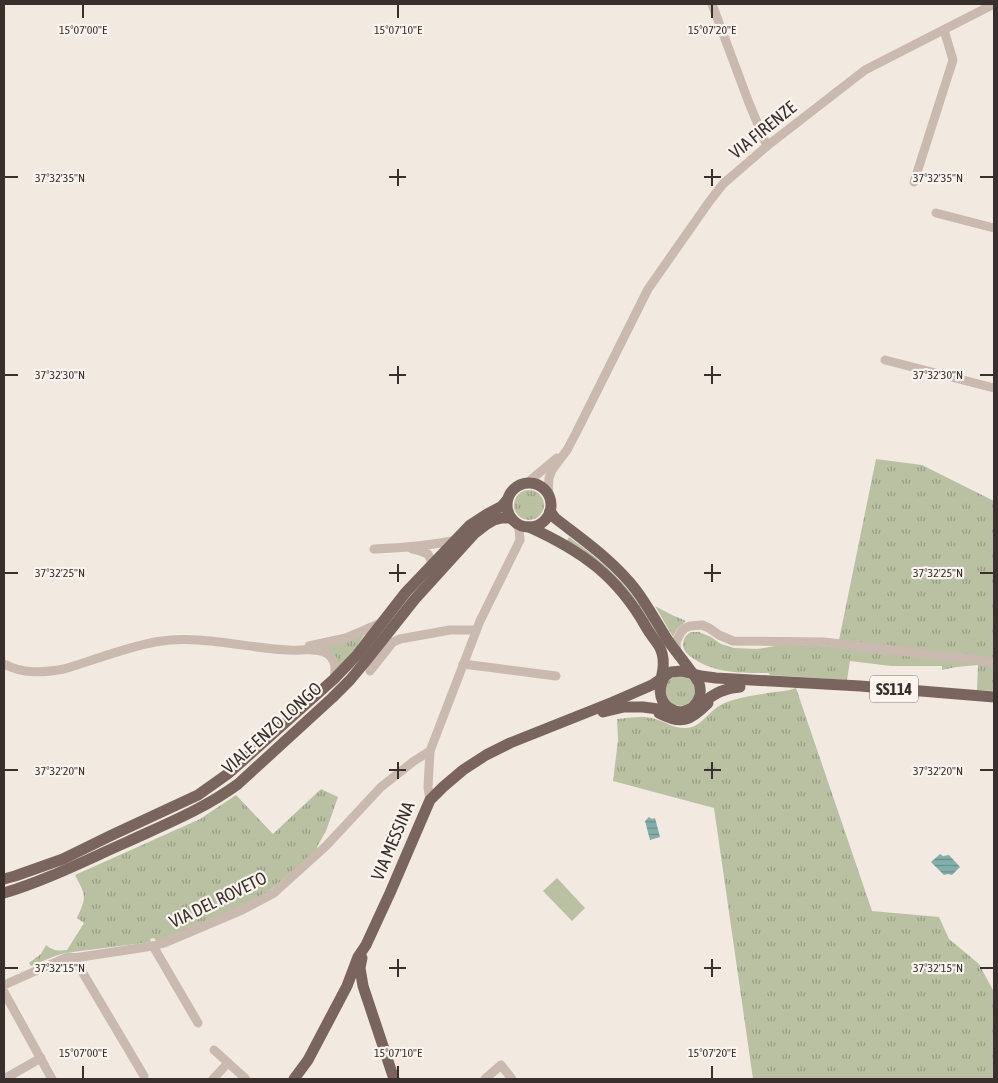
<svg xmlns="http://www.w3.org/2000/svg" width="998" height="1083" viewBox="0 0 998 1083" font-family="'Asap Condensed',sans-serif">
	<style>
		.grass { fill: url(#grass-tufts) }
		.park { fill: #b9c1a2 }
		.water { fill: url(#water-rules) }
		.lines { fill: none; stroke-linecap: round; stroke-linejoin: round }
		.minor { stroke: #cab9ae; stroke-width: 9 }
		.major { stroke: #7a655e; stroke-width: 11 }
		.ticks { fill: none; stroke: #392f2c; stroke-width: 2 }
		.labels { text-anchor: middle; stroke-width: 4.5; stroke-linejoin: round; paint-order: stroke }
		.shield { fill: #faf3ee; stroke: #736a66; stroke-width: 1 }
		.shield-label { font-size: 16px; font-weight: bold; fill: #392f2c }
		.street-label { font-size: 18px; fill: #392f2c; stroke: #faf3ee }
		.ticks-label { font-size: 12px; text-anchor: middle; fill: #392f2c; stroke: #faf3ee; stroke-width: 4.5; stroke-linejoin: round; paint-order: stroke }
	</style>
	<defs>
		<pattern id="grass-tufts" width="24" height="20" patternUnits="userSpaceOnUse" patternTransform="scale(1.25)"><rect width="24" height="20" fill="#b9c1a2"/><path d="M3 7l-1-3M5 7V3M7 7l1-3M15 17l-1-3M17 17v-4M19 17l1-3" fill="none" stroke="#979d84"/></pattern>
		<pattern id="water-rules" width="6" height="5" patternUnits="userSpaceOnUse" patternTransform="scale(1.25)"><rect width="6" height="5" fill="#82aeac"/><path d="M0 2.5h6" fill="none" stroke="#6b8e8c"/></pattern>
	</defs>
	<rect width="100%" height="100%" fill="#f2e9e1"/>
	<g class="grass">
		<path d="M876 459 922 465 994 501V659L839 640Z"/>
		<circle cx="529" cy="505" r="15"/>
		<path d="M569 537C589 552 609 567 625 586 640 602 651 622 662 641L583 550 567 541Z"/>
		<path d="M655 606 672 615 686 621 677 629 673 637Z"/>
		<path d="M691 632H699L711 637 721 644 734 648 757 649 782 645 821 646 994 664V691L977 690 978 665 956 667 942 670V666H891L850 661 847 680 770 675 769 673C743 673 717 674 694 659 688 655 683 651 683 644 684 637 686 635 691 632Z"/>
		<path d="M365 634 355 649 339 667 323 648 324 647Z"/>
		<circle cx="680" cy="691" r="15"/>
		<path d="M796 688 872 911 939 917 949 939 979 964 994 992V1079H753L714 808 613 781 618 740 617 719C629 718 643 715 655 719 669 723 676 731 692 727 703 723 709 712 719 706 735 696 771 693 790 690Z"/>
		<path d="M321 789 338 797 326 831 317 847V850L268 892 241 906 168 938 156 941 154 938 150 939 151 942 65 953 55 956 31 966 29 963 41 954 46 945C53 951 59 951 67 950L84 923 77 918C87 896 86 896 75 875L200 819 236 795 273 834Z"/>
	</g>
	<path class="park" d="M557 878 585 908 572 921 543 891Z"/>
	<g class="water">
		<path d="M649 817 652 819 655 818 660 837 650 840 645 821Z"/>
		<path d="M940 854 943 856 949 855 960 867 952 875 948 874 944 875 931 862Z"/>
	</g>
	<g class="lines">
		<g class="minor">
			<path d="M712 4 749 103 767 146"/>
			<path d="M914 182 953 60 944 30"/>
			<path d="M936 213 994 228"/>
			<path d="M885 360 994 388"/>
			<path d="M527 483 557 458"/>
			<path d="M548 495 549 478 552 470 567 450 576 433 648 289 709 202 723 184 767 146 865 70 994 4"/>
			<path d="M374 549C402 548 429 546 456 540"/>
			<path d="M412 549 420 551 428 554 433 565"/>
			<path d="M309 646 346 638 381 623"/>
			<path d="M677 652 676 642 681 632 685 628 690 626 702 625 709 628 719 635 733 641 824 642 994 662"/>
			<path d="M4 664C23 674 42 673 64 669 94 660 124 648 155 642 199 634 244 648 288 650 300 651 315 647 326 653 336 659 336 669 334 679"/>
			<path d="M463 664 556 676"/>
			<path d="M370 671 393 642 400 639 450 630H476"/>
			<path d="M430 800 428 787 430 751 480 621 520 540 519 529 516 524"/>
			<path d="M153 946 198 1023"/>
			<path d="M74 958 144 1076"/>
			<path d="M4 985 65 958 69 957 74 958 153 946 164 943 242 910 274 893 326 846 381 787 414 761 430 751"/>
			<path d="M4 992 52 1079"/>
			<path d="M214 1050 246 1079"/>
			<path d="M4 1079 41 1058"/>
			<path d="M213 1079 228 1063"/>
			<path d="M485 1079 501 1065 512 1079"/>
		</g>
		<g class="major">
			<circle cx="529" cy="505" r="22"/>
			<path d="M550 511 555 518C583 540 614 561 636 590 648 606 658 625 669 642 679 656 690 668 699 683 702 693 700 700 693 707"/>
			<path d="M529 527C582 551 617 576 646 627 650 634 655 640 659 646 666 658 663 671 660 684"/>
			<path d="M664 678C657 690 660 705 673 710"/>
			<path d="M603 712 624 707H643L681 712C704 707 713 688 740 687"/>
			<path d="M659 713C682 725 690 721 708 703"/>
			<path d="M4 879 15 876 63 859 112 835 198 795 229 773 334 679 357 655 406 592 470 525 487 514 502 506 507 500"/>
			<path d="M4 893C47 880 86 860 127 842 166 824 204 809 238 784L332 698 350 680 365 662 415 599 474 534 487 524 494 520 502 518H510"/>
			<path d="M362 958 360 968 363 986 394 1079"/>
			<path d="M294 1079 308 1060 347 986 358 957 366 945 390 893 430 800 443 787 463 770 486 755 510 743 613 702 652 685 671 672 682 671 701 676 716 678 860 686 994 697"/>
		</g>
	</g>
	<path class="ticks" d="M83 5V18M398 5V18M712 5V18M398 169V186M712 169V186M5 177H18M389 177H406M704 177H721M980 177H993M398 366V384M712 366V384M5 375H18M389 375H406M704 375H721M980 375H993M398 564V582M712 564V582M5 573H18M389 573H406M704 573H721M980 573H993M398 762V779M712 762V779M5 770H18M389 770H406M704 770H721M980 770H993M398 959V977M712 959V977M5 968H18M389 968H406M704 968H721M980 968H993M83 1066V1078M398 1066V1078M712 1066V1078"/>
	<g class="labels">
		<rect class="shield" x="870" y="675.5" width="48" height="27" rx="4"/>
		<g class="shield-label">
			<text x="894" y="695">SS114</text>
		</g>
		<g class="street-label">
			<text transform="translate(763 130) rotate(-39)" y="6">VIA FIRENZE</text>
			<text transform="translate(272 728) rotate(-42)" y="6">VIALE ENZO LONGO</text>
			<text transform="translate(393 841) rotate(-67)" y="6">VIA MESSINA</text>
			<text transform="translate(218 900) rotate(-26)" y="6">VIA DEL ROVETO</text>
		</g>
	</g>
	<g class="ticks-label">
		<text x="83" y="34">15°07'00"E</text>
		<text x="398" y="34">15°07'10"E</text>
		<text x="712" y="34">15°07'20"E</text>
		<text x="60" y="182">37°32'35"N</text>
		<text x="938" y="182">37°32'35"N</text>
		<text x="60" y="379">37°32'30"N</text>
		<text x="938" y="379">37°32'30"N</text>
		<text x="60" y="577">37°32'25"N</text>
		<text x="938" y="577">37°32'25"N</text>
		<text x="60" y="775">37°32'20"N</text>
		<text x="938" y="775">37°32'20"N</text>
		<text x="60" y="972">37°32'15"N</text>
		<text x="938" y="972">37°32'15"N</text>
		<text x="83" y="1057">15°07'00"E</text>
		<text x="398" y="1057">15°07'10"E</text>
		<text x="712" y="1057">15°07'20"E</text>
	</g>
	<rect width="998" height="1083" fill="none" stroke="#392f2c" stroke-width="10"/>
</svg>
